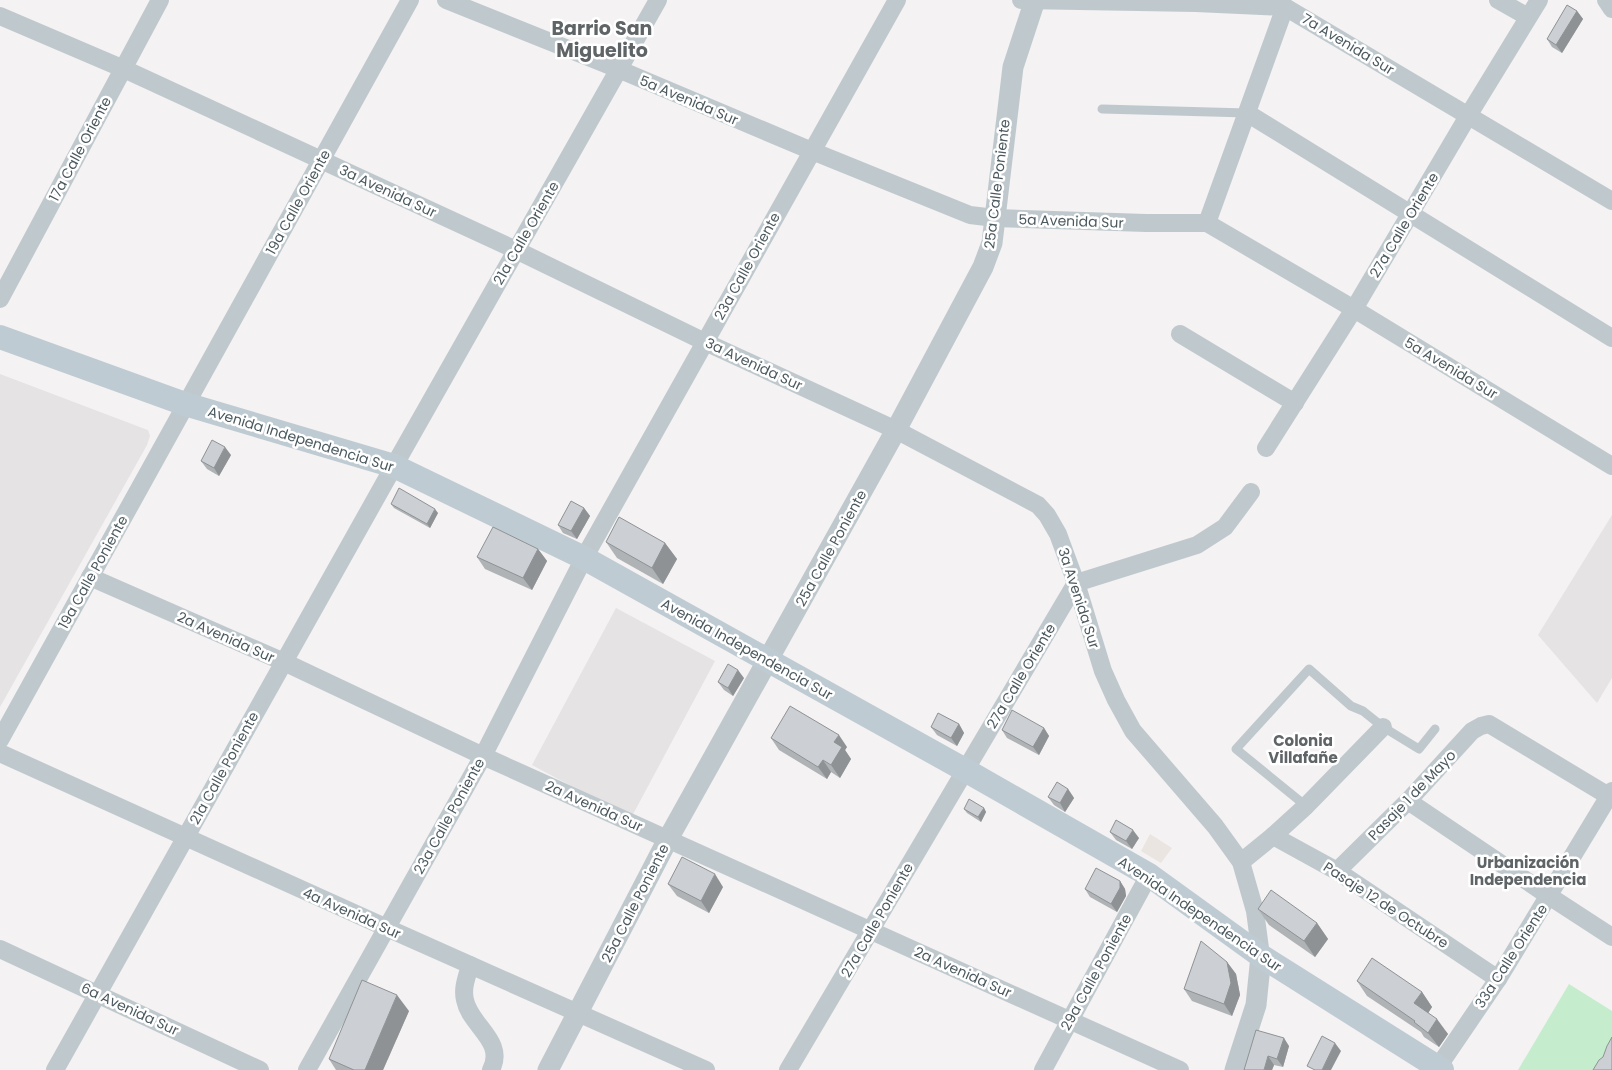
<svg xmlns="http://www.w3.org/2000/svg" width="1612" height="1070" viewBox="0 0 1612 1070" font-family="Poppins,sans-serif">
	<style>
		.commercial { fill: #eae5e0 }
		.education { fill: #e5e3e4 }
		.green { fill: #c5edcd }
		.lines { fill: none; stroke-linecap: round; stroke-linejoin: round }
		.service { stroke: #bfc9cd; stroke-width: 9 }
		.minor { stroke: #bfc9cd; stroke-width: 18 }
		.tertiary { stroke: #bfc9cd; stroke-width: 21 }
		.secondary { stroke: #bfcbd2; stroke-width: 24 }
		.wall { fill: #afb3b6 }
		.shaded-wall { fill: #8f9294 }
		.building { fill: #ccd0d4; stroke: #8f9294 }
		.labels { text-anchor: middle; stroke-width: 5; stroke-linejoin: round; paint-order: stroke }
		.street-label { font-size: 14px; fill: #4b595e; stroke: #fff }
		.neighbourhood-label { font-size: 15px; font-weight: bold; fill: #5f6466; stroke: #fff }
		.district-label { font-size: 19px; font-weight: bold; fill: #5f6466; stroke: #fff }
	</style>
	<rect width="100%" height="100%" fill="#f4f2f2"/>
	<path class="commercial" d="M1150 834 1172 848 1161 863 1141 851Z"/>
	<g class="education">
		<path d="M0 374 145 429 148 430 150 436 147 445 0 707Z"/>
		<path d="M1612 515V678L1597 703 1538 635Z"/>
		<path d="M616 608 715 661 631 818 532 765Z"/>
	</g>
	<path class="green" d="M1569 984 1612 1011V1050L1601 1070H1518Z"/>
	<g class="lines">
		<g class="service">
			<path d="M1102 109 1247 113"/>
			<path d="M1306 806 1236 749 1309 669 1351 706 1363 711 1383 727 1419 749 1435 729"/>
		</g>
		<g class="minor">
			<path d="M446 0 618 69 812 151 970 215 995 218 1146 223H1207L1354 309 1612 466"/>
			<path d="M1021 0 1196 3 1285 7 1612 201"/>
			<path d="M1498 0 1528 17"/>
			<path d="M1606 0 1612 9"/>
			<path d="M0 16 124 69 516 250 705 342 896 430 1038 505 1047 515 1058 534 1076 583 1103 671 1116 700 1133 731 1215 826 1241 862 1255 911 1261 956"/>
			<path d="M1247 113 1612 338"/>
			<path d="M1207 223 1285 7"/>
			<path d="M0 299 160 0"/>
			<path d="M1180 334 1295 403"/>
			<path d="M1266 448 1354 309 1468 116 1539 0"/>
			<path d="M90 577 284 662 483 756 1180 1070"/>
			<path d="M0 740 410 0"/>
			<path d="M0 753 387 928 706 1070"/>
			<path d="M1408 801 1549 896 1612 937"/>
			<path d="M1273 836 1337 871 1498 979"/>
			<path d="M1241 862 1273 836 1306 806 1383 727"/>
			<path d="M1337 871 1408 801 1472 731 1481 726 1489 724 1612 798"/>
			<path d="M0 949 260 1070"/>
			<path d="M470 965C467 977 462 988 465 1000 470 1026 506 1041 491 1070"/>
			<path d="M55 1070 394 466 658 0"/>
			<path d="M307 1070 483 756 584 558 897 0"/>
			<path d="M788 1070 1076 583 1197 545 1225 527 1251 492"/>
			<path d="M1043 1070 1149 875"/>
			<path d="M1436 1070 1498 979 1612 791"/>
		</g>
		<g class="tertiary">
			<path d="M548 1070 668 839 896 430 983 267 992 243 1013 67 1035 0"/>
			<path d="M1235 1070 1256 1005 1261 956"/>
		</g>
		<path class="secondary" d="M0 337 185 404 394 466 584 558 965 770 1149 875 1261 956 1442 1070"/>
	</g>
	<g class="wall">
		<path d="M1577 11 1583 19 1562 53 1552 47 1547 39Z"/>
		<path d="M231 455 219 476 207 469 201 461Z"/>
		<path d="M391 504 438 513 430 528 394 508Z"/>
		<path d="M584 508 590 516 577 539 563 533 558 525Z"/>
		<path d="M606 542 665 543 677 559 663 584 617 558Z"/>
		<path d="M538 549 547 561 532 590 485 569 477 557Z"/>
		<path d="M744 678 733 696 724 690 718 682Z"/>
		<path d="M959 724 964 733 957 746 937 735 931 727Z"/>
		<path d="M1044 728 1049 736 1039 755 1007 738 1002 730Z"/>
		<path d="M771 738 847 747 845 750 851 759 840 778 831 772 827 779 779 750Z"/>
		<path d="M1068 789 1074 798 1065 812 1054 805 1048 797Z"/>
		<path d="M984 808 986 812 981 822 967 813 964 809Z"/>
		<path d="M1110 832 1139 838 1132 849 1116 840Z"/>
		<path d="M1120 881 1125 889 1126 896 1117 912 1090 897 1085 889Z"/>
		<path d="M668 884 723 887 709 913 677 896Z"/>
		<path d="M1258 909 1317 923 1328 939 1315 957 1269 925Z"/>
		<path d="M1227 962 1236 974 1240 995 1232 1016 1192 1001 1184 989Z"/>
		<path d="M1357 981 1422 992 1432 1007 1428 1013 1448 1034 1439 1047 1424 1037 1421 1032 1367 996Z"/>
		<path d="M409 1011 383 1070H336L329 1059Z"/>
		<path d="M1256 1030 1289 1046 1283 1067 1274 1065 1272 1070Z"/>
	</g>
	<g class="shaded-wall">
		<path d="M1577 11 1583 19 1562 53 1556 45Z"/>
		<path d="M225 447 231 455 219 476 214 468Z"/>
		<path d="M584 508 590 516 577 539 571 531Z"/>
		<path d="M435 509 438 513 430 528 427 524Z"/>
		<path d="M665 543 677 559 663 584 652 568Z"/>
		<path d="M538 549 547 561 532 590 523 578Z"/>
		<path d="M738 670 744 678 733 696 728 688Z"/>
		<path d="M959 724 964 733 957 746 951 738Z"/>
		<path d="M1044 728 1049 736 1039 755 1033 747Z"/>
		<path d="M839 735 847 747 845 750 851 759 840 778 831 765 834 742Z"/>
		<path d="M823 760 831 772 827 779 818 767Z"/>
		<path d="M1068 789 1074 798 1065 812 1060 803Z"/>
		<path d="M984 808 986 812 981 822 978 817Z"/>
		<path d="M1133 830 1139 838 1132 849 1126 841Z"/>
		<path d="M715 874 723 887 709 913 701 901Z"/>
		<path d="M1120 881 1125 889 1126 896 1117 912 1111 904Z"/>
		<path d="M1317 923 1328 939 1315 957 1304 941Z"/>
		<path d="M1227 962 1236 974 1240 995 1232 1016 1224 1004Z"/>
		<path d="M1422 992 1432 1007 1425 1018 1414 1003Z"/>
		<path d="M397 995 409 1011 383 1070H365Z"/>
		<path d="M1437 1019 1448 1034 1439 1047 1428 1033Z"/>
		<path d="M1284 1038 1289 1046 1283 1067 1277 1059Z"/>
		<path d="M1335 1043 1341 1051 1331 1070H1322Z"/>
		<path d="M1268 1056 1274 1065 1272 1070H1264Z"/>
	</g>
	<g class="building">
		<path d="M1567 5 1577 11 1556 45 1547 39Z"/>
		<path d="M212 440 225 447 214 468 201 461Z"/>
		<path d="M399 488 435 509 427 524 391 504Z"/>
		<path d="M571 501 584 508 571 531 558 525Z"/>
		<path d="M619 517 665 543 652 568 606 542Z"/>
		<path d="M493 527 538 549 523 578 477 557Z"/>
		<path d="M728 664 738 670 728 688 718 682Z"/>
		<path d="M790 706 839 735 834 742 842 747 831 765 823 760 818 767 771 738Z"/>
		<path d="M1012 710 1044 728 1033 747 1002 730Z"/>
		<path d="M938 713 959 724 951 738 931 727Z"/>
		<path d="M1057 782 1068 789 1060 803 1048 797Z"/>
		<path d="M969 799 984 808 978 817 964 809Z"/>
		<path d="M1116 820 1133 830 1126 841 1110 832Z"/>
		<path d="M682 857 715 874 701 901 668 884Z"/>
		<path d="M1096 868 1120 881V888L1111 904 1085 889Z"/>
		<path d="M1271 890 1317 923 1304 941 1258 909Z"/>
		<path d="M1201 941 1227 962 1231 983 1224 1004 1184 989Z"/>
		<path d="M1372 958 1422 992 1414 1003 1437 1019 1428 1033 1414 1022 1415 1021 1357 981Z"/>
		<path d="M362 980 397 995 365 1070H354L329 1059Z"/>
		<path d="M1256 1030 1284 1038 1277 1059 1268 1056 1264 1070H1244Z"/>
		<path d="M1322 1036 1335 1043 1322 1070H1315L1307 1066Z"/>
		<path d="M1612 1037V1070H1593L1599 1060 1603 1057 1607 1046Z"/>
	</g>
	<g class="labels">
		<g class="street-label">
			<text transform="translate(1348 44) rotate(31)" y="5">7a Avenida Sur</text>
			<text transform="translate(689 100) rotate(23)" y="5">5a Avenida Sur</text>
			<text transform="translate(80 149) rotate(-62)" y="5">17a Calle Oriente</text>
			<text transform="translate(997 184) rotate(-83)" y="5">25a Calle Poniente</text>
			<text transform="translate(388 191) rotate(25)" y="5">3a Avenida Sur</text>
			<text transform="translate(298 202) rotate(-61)" y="5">19a Calle Oriente</text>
			<text transform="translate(1071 221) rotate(2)" y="5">5a Avenida Sur</text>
			<text transform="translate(1404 225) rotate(-59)" y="5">27a Calle Oriente</text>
			<text transform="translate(526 233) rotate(-60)" y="5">21a Calle Oriente</text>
			<text transform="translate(747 266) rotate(-61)" y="5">23a Calle Oriente</text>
			<text transform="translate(754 364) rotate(25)" y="5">3a Avenida Sur</text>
			<text transform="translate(1451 368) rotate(31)" y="5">5a Avenida Sur</text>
			<text transform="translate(301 439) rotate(17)" y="5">Avenida Independencia Sur</text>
			<text transform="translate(831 548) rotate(-61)" y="5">25a Calle Poniente</text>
			<text transform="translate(93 572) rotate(-61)" y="5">19a Calle Poniente</text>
			<text transform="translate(1079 598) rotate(72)" y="5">3a Avenida Sur</text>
			<text transform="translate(226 637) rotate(24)" y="5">2a Avenida Sur</text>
			<text transform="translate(747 649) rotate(29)" y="5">Avenida Independencia Sur</text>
			<text transform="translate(1021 676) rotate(-59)" y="5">27a Calle Oriente</text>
			<text transform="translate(224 768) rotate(-61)" y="5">21a Calle Poniente</text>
			<text transform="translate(1412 795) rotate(-46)" y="5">Pasaje 1 de Mayo</text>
			<text transform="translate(594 806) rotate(24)" y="5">2a Avenida Sur</text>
			<text transform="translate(449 816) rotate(-61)" y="5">23a Calle Poniente</text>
			<text transform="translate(635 903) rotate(-63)" y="5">25a Calle Poniente</text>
			<text transform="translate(1386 905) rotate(33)" y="5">Pasaje 12 de Octubre</text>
			<text transform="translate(352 913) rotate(24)" y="5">4a Avenida Sur</text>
			<text transform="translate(1200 914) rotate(34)" y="5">Avenida Independencia Sur</text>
			<text transform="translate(877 920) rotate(-60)" y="5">27a Calle Poniente</text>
			<text transform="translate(1511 956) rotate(-57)" y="5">33a Calle Oriente</text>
			<text transform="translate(963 972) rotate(24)" y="5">2a Avenida Sur</text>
			<text transform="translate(1096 972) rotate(-61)" y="5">29a Calle Poniente</text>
			<text transform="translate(130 1009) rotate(25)" y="5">6a Avenida Sur</text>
		</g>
		<g class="neighbourhood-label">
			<text x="1303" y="746">Colonia<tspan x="1303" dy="17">Villafañe</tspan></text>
			<text x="1528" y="868">Urbanización<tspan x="1528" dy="17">Independencia</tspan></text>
		</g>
		<g class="district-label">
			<text x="602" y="35">Barrio San<tspan x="602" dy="22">Miguelito</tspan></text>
		</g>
	</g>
</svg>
